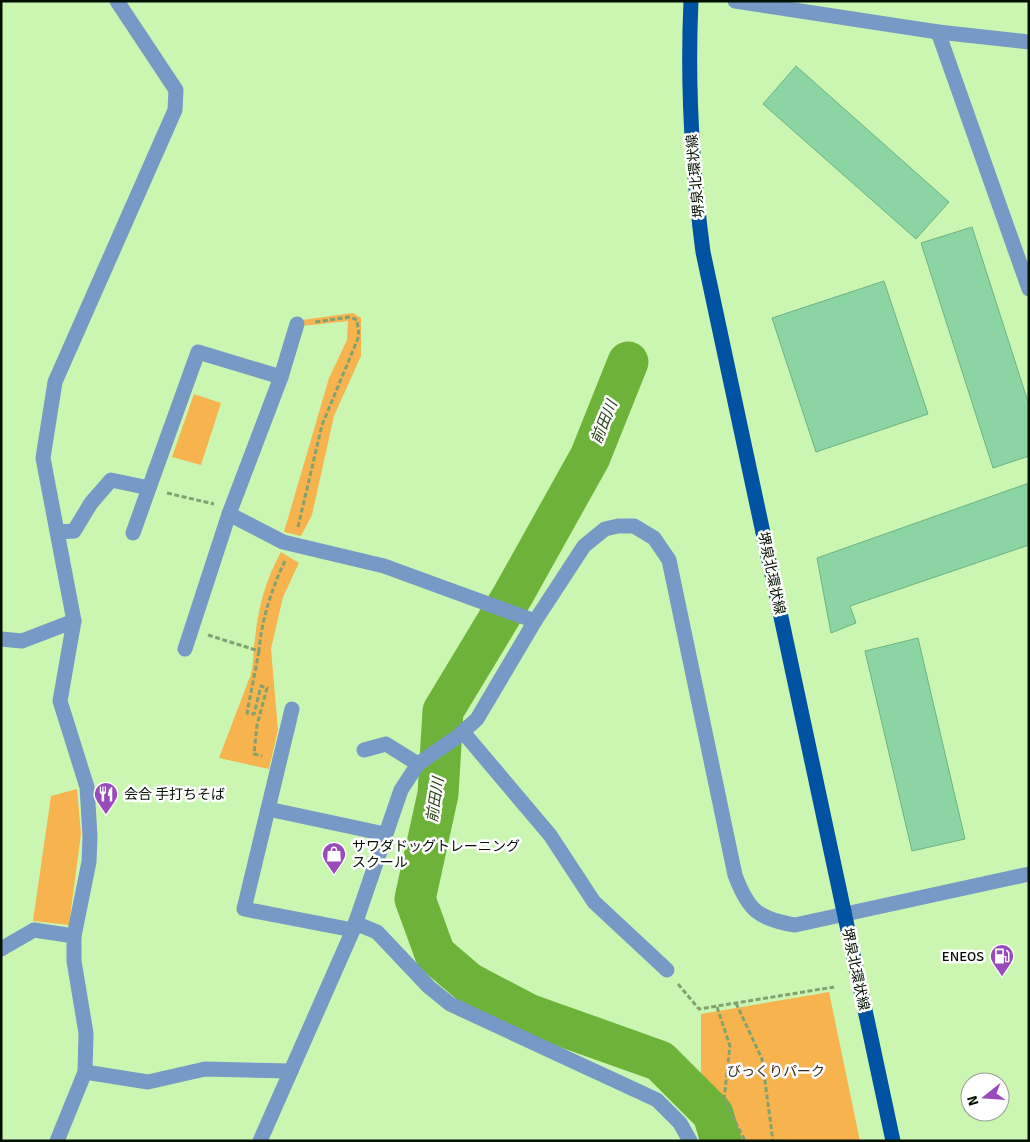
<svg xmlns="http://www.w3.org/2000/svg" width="1030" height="1142" viewBox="0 0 1030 1142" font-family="Signika,'Noto Sans JP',sans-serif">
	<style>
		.green { fill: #f6b34e }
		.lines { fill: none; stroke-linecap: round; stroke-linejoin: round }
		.river { stroke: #6db339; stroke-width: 41 }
		.building { fill: #8bd4a4; stroke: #6cb384 }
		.path { stroke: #81a171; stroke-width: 3; stroke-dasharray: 5 2.5; stroke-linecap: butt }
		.minor { stroke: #7699c5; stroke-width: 15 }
		.major { stroke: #0053a2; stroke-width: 15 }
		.labels { text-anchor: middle; stroke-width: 5; stroke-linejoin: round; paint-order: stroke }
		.street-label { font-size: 14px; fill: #031000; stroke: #fff }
		.poi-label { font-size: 14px; fill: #031000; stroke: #fff; text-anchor: start }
		.park-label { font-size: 14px; fill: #3a2b17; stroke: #fff }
		.water-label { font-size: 15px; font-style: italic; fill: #254011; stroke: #fff }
	</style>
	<rect width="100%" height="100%" fill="#cbf6b2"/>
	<g class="green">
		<path d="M353 313 361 318V356L334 416 312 515 301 536 284 532 329 378 347 340 348 321 302 326V320Z"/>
		<path d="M194 394 221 403 201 465 172 457Z"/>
		<path d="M281 552 299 563 283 597 271 649 278 730 269 769 219 758 251 674C254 662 253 651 255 639 258 607 266 579 281 552Z"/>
		<path d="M77 789 81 834 69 925 33 921 51 796Z"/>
		<path d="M829 992 860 1141H730L724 1119 701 1084V1014Z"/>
	</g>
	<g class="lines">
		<path class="river" d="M628 362 590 457 513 595 443 711 438 794 415 899 435 954 469 983 528 1014 660 1061 713 1114 721 1141"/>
	</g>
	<g class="building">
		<path d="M796 66 949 202 916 239 763 104Z"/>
		<path d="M972 227 1029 405V456L993 468 921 243Z"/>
		<path d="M884 281 928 414 816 452 772 318Z"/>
		<path d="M1029 483V545L850 606 856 623 831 633 817 558Z"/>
		<path d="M918 638 965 839 912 851 865 651Z"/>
	</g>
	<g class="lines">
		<g class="path">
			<path d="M167 493 214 504"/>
			<path d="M298 527 322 425 359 336 357 320 350 317 315 322"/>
			<path d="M208 635 259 651C261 622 272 587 285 561"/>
			<path d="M259 651 247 713 254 714 261 686 267 688 257 725 254 754 262 756"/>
			<path d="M678 984 699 1009 834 987"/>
			<path d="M736 1003 762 1059 773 1141"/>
			<path d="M717 1007 730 1046 724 1099 745 1141"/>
		</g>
		<g class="minor">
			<path d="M735 1 938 32 1029 42"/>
			<path d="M938 32 1029 289"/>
			<path d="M281 377 297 324"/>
			<path d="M58 532 74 531 91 503 111 480 149 488 198 352 281 377 229 514 283 542 384 566 535 621"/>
			<path d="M133 533 149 488"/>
			<path d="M1 639 22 641 74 621"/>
			<path d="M185 649 229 514"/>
			<path d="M292 709 244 909 353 930"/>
			<path d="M463 732 550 835 594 902 667 970"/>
			<path d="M364 750 386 744 418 764"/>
			<path d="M268 809 385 834"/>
			<path d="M355 923 377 932 429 987 450 1004 657 1100 680 1123 690 1141"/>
			<path d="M1 949 34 930 74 936"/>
			<path d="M85 1072 148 1082 205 1069 291 1071"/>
			<path d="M57 1141 85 1072 86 1033 74 961V936L89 862 90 836 87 787 60 701 74 621 43 458 55 382 175 110 176 90 117 1"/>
			<path d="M260 1141 353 930 401 790 418 764 457 737 477 719 535 621 584 546 605 529 618 526H634L654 538 669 560 735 875C748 910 758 919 795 925L1029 874"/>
		</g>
		<path class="major" d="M691 1C687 85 692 168 703 252L893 1141"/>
	</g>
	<defs>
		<g id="restaurant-pin" transform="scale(1.25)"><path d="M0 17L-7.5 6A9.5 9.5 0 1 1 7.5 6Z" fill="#9a4bbb" stroke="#fff"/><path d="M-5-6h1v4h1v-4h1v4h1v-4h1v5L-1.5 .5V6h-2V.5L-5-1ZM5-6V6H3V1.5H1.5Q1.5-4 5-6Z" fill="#fff"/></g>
		<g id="shop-pin" transform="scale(1.25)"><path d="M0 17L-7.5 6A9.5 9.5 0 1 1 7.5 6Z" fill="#9a4bbb" stroke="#fff"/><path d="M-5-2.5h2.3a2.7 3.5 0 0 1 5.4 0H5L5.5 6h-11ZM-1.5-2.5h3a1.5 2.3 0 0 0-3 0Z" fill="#fff"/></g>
		<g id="fuel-pin" transform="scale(1.25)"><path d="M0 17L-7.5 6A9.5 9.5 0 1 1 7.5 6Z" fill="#9a4bbb" stroke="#fff"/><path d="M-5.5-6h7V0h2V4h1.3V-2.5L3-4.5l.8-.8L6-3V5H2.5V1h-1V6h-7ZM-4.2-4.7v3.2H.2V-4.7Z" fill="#fff"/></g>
	</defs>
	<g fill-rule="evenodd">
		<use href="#restaurant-pin" x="106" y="794"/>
		<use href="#shop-pin" x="334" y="854"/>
		<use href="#fuel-pin" x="1002" y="956"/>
	</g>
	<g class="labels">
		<g class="street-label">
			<text transform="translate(695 176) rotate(-95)" y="5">堺泉北環状線</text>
			<text transform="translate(772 573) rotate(78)" y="5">堺泉北環状線</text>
			<text transform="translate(856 969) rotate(78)" y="5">堺泉北環状線</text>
		</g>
		<g class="poi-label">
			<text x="124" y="799">会合 手打ちそば</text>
			<text x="352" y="851">サワダドッグトレーニング<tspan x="352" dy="16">スクール</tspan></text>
			<text x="984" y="961" text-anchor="end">ENEOS</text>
		</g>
		<g class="park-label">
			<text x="776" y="1076">びっくりパーク</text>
		</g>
		<g class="water-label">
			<text transform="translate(604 422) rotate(-68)" y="5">前田川</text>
			<text transform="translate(435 800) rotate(-81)" y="5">前田川</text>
		</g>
	</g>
	<rect width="1030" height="1142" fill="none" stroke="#031000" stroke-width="5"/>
	<g transform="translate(985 1097) rotate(253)"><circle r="24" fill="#ffffff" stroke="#9a9f99"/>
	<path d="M0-4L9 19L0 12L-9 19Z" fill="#9a4bbb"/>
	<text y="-8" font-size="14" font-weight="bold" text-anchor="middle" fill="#031000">N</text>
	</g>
</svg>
